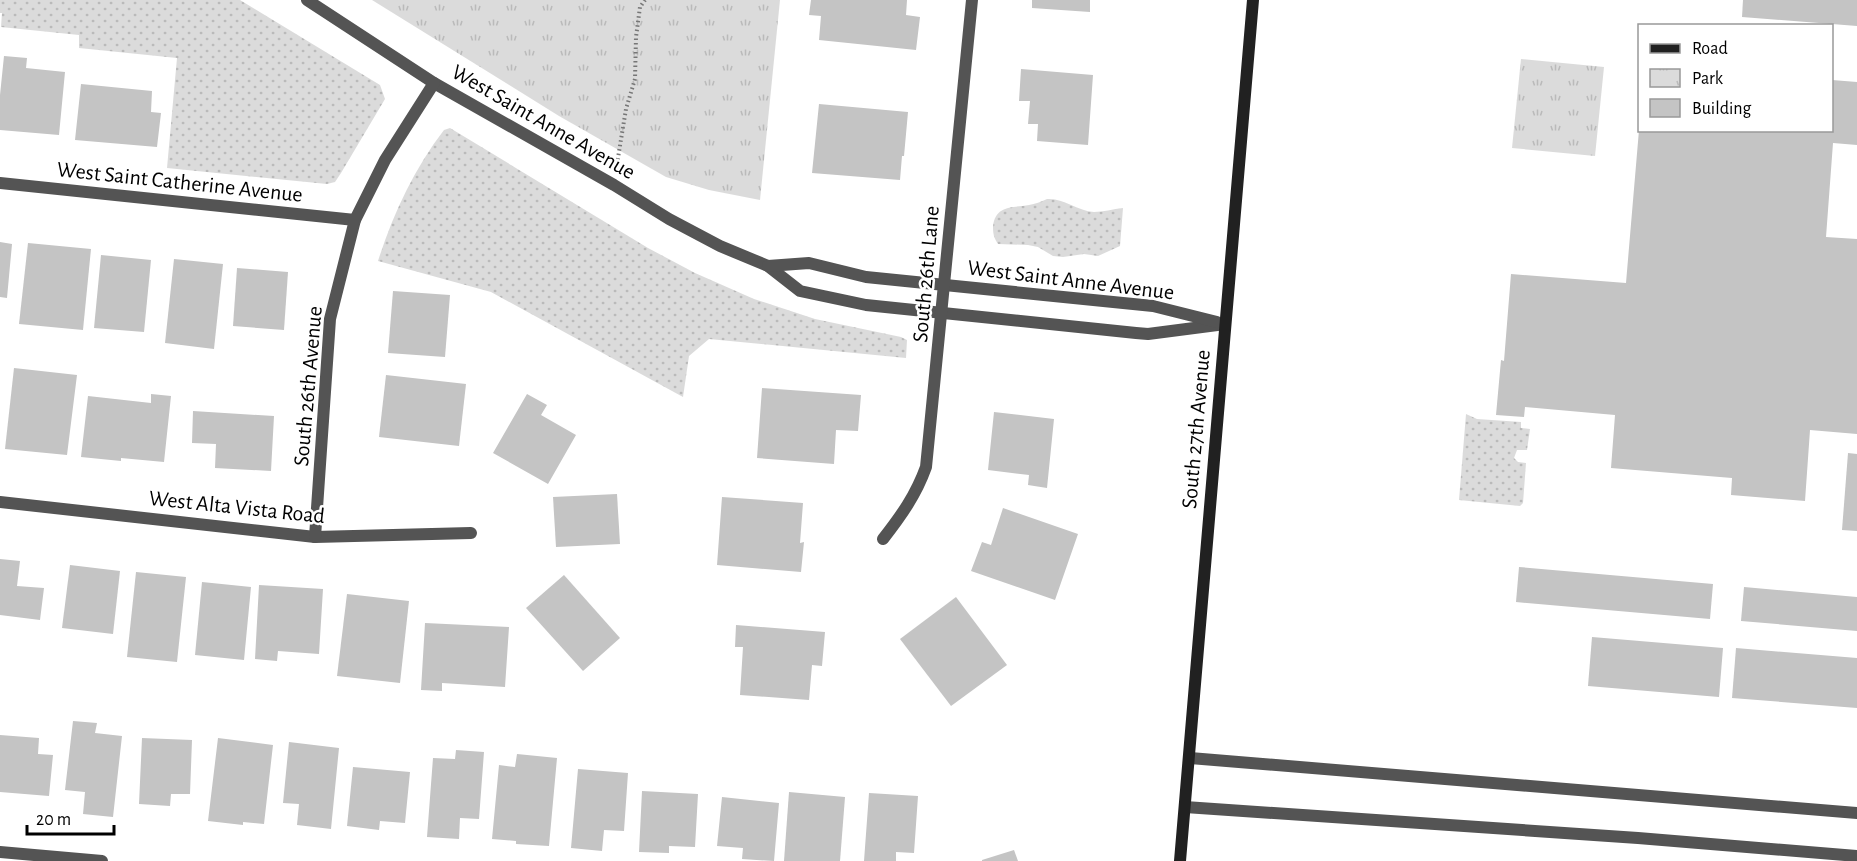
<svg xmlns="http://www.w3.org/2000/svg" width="1857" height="861" viewBox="0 0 1857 861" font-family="'Alegreya Sans',sans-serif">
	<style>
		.grass { fill: url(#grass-dots) }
		.park { fill: url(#park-tufts) }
		.building { fill: #c4c4c4 }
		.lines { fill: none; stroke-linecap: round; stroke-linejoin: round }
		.path { stroke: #767676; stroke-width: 4; stroke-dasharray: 1.5 3; stroke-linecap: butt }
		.lane { stroke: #545454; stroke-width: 12 }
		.street { stroke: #545454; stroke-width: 12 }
		.secondary { stroke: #212121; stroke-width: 12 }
		.labels { text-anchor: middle; stroke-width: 5; stroke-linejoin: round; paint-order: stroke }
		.street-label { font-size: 22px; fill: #000; stroke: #fff }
	</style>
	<defs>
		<pattern id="grass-dots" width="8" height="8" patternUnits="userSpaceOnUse" patternTransform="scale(1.5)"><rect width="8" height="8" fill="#dbdbdb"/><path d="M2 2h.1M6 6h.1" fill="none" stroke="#bababa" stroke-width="1.8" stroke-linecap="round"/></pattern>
		<pattern id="park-tufts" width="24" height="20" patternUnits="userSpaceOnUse" patternTransform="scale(1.5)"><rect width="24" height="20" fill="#dbdbdb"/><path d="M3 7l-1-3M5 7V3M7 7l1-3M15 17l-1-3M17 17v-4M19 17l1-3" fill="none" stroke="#bababa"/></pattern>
	</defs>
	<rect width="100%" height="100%" fill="#fff"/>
	<g class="grass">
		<path d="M0 0H240L380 85 385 99 341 173 335 182 327 184 167 168 177 58 79 48V35L1 27 2 13H0Z"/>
		<path d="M450 128 648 248 695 273 754 299 815 319 901 337 907 340 906 358 709 339 689 356 683 397 491 292 378 261C393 214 414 169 444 130Z"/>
		<path d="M1047 199C1065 198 1077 211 1094 212 1103 212 1113 209 1123 208L1120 246 1098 256 1084 254 1063 257 1053 256 1038 247 1028 245 998 244C994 238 993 234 993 227 995 204 1014 208 1029 205 1035 204 1041 202 1047 199Z"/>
		<path d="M1466 414 1477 419 1521 422V428L1530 429 1527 450H1517L1514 458 1518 462 1526 463 1523 503 1520 506 1459 500Z"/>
	</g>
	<g class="park">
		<path d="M372 0H780L760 200 709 190 666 177 559 116Z"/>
		<path d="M1521 59 1604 67 1595 156 1512 148Z"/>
	</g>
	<g class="building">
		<path d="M811 0H907L906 15 920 17 916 50 819 40 821 16 809 15Z"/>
		<path d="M1032 0H1090V12L1032 8Z"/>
		<path d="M1743 0H1857V26L1742 17Z"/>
		<path d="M4 56 27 58 26 68 65 72 59 135 0 130V95Z"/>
		<path d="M1021 69 1093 75 1088 145 1037 141 1038 124H1028L1030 101H1019Z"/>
		<path d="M1832 80 1857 82V145L1833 143 1826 237 1857 239V434L1810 430 1805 501 1731 495 1732 478 1611 468 1615 415 1525 407 1524 417 1496 415 1501 360 1504 361 1511 274 1626 283 1639 130H1832Z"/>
		<path d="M81 84 152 91 151 112 161 113 157 147 75 140Z"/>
		<path d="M819 104 908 112 904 156H902L900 180 812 173Z"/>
		<path d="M0 242 12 244 7 298 0 297Z"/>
		<path d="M28 243 91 249 83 330 19 324Z"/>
		<path d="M101 255 151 260 144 332 94 328Z"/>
		<path d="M174 259 223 264 214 349 165 343Z"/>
		<path d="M237 268 288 272 284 330 233 326Z"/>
		<path d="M393 291 450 295 445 357 388 353Z"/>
		<path d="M14 368 77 375 67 455 5 449Z"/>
		<path d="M386 375 466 384 459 446 379 437Z"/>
		<path d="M762 388 861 395 858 431 836 430 834 464 757 458Z"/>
		<path d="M151 394 171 396 164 462 121 458V461L81 457 88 396 151 403Z"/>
		<path d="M527 394 547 405 541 415 576 435 548 484 493 453Z"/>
		<path d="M193 411 274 416 271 471 215 468 216 444 192 443Z"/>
		<path d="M994 412 1054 419 1047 488 1028 485 1029 475 988 470Z"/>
		<path d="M1848 453 1857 454V531L1842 530Z"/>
		<path d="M617 494 620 544 556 547 553 497Z"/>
		<path d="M722 497 803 503 800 543 804 542 801 572 717 565Z"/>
		<path d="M1003 508 1078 534 1055 600 971 571 982 542 991 545Z"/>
		<path d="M0 559 20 561 17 586 44 588 40 620 0 615Z"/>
		<path d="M70 565 120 571 113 634 62 628Z"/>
		<path d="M1519 567 1713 584 1710 619 1516 602Z"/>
		<path d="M136 572 186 577 177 662 127 657Z"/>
		<path d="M564 575 620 638 583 671 526 608Z"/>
		<path d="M202 582 251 587 244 660 195 655Z"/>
		<path d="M259 585 323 589 319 654 278 651 277 661 255 659Z"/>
		<path d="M1744 587 1857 597V631L1741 621Z"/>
		<path d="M347 594 409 601 400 683 337 676Z"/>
		<path d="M956 597 1007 665 951 706 900 639Z"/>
		<path d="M425 623 509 627 505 687 442 683V691L421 690Z"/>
		<path d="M736 625 825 632 822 666 812 665 809 700 740 695 743 647H735Z"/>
		<path d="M1592 637 1723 648 1719 697 1588 686Z"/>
		<path d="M1736 648 1857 658V708L1732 698Z"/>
		<path d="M73 721 97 723 95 733 122 736 113 817 83 814 85 792 65 790Z"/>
		<path d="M0 735 39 738 38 754 53 755 49 796 0 792Z"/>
		<path d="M142 738 192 740 190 794H171L170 806 139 804Z"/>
		<path d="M218 738 273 745 264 824 243 822V825L208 821Z"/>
		<path d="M289 742 339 748 331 829 297 825 299 804 283 803Z"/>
		<path d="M456 750 484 752 479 819 460 818 459 839 427 837 433 758 455 759Z"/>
		<path d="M517 754 557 758 549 846 516 844V841L492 839 499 765 515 767Z"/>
		<path d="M353 767 410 772 405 823 380 821 379 830 347 826Z"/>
		<path d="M578 769 628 773 624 831 604 830 602 851 571 848Z"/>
		<path d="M642 791 698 794 695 847 669 846V853L639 852Z"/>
		<path d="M789 792 845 797 840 861H784Z"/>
		<path d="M869 793 918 796 914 853 896 852V861H864Z"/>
		<path d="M722 797 779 803 774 861 742 859 743 848 717 846Z"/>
		<path d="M1014 850 1018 861H982V860Z"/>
	</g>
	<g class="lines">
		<path class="path" d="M617 164 626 109 635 79 636 37 640 7 645 0"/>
		<path class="lane" d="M1185 807 1638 838 1857 856"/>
		<g class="street">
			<path d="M307 0 434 83 614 185 669 219 720 246 768 266 800 291 866 305 1136 333 1148 334 1225 324"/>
			<path d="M0 183 355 220"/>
			<path d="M768 266 809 263 866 277 1153 306 1217 322"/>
			<path d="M0 502 315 537 471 533"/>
			<path d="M315 537 330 319 355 220 385 160 434 83"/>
			<path d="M883 539C901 516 916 495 926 467L972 0"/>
			<path d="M1190 758 1857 813"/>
			<path d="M0 852 102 861"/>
		</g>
		<path class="secondary" d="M1180 861 1253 0"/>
	</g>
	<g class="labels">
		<g class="street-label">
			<text transform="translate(544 121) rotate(30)" y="8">West Saint Anne Avenue</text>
			<text transform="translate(180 181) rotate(6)" y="8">West Saint Catherine Avenue</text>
			<text transform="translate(925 274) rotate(-85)" y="8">South 26th Lane</text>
			<text transform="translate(1071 279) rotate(7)" y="8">West Saint Anne Avenue</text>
			<text transform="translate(307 386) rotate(-85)" y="8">South 26th Avenue</text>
			<text transform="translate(1195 429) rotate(-85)" y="8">South 27th Avenue</text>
			<text transform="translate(237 506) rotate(6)" y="8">West Alta Vista Road</text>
		</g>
	</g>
	<rect x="1638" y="24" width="195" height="108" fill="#ffffff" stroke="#999999" stroke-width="1.5"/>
	<rect x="1650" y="44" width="30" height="9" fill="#212121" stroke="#999999" stroke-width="1.5"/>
	<text x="1692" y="54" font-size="18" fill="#000000">Road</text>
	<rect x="1650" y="69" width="30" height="18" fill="url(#park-tufts)" stroke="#999999" stroke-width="1.5"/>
	<text x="1692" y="84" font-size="18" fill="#000000">Park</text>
	<rect x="1650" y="99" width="30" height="18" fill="#c4c4c4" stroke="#999999" stroke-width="1.5"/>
	<text x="1692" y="114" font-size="18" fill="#000000">Building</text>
	<path d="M27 825v9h87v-9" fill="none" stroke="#000000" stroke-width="3"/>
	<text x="36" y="825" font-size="18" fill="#000000" stroke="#ffffff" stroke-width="4.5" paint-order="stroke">20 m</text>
</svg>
